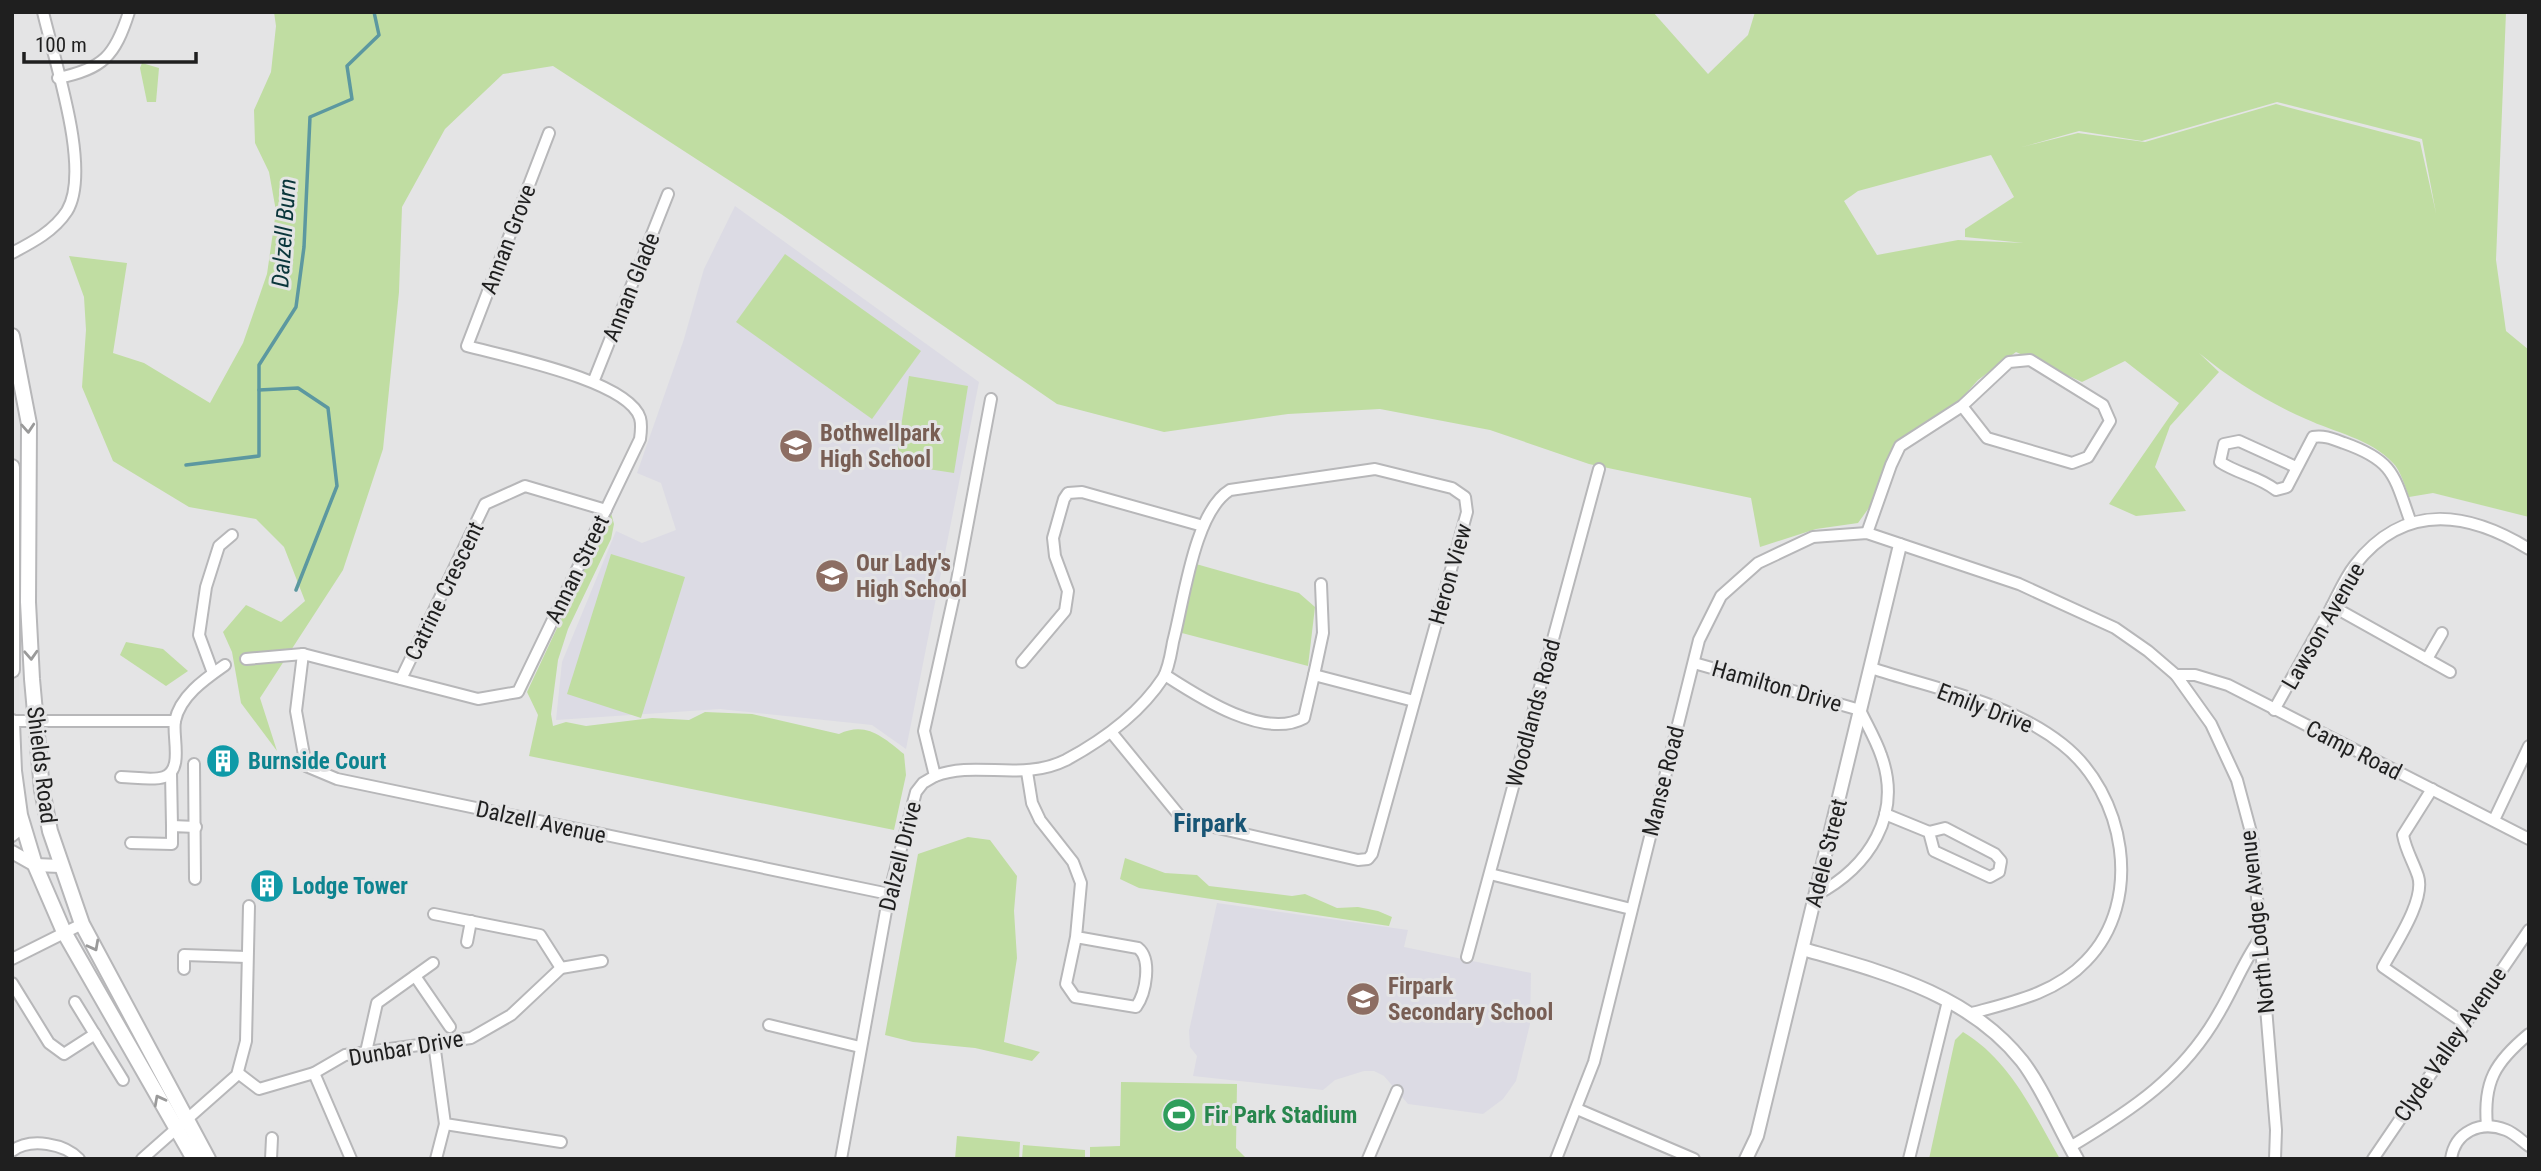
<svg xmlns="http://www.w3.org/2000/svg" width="2541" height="1171" viewBox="0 0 2541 1171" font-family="'Roboto Condensed',sans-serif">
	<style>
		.built { fill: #dcdbe4 }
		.green { fill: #c0dda2; fill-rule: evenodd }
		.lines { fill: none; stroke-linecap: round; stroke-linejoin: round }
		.stream { stroke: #5c98a0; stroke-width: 3.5 }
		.minor-casing { stroke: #b7b7b9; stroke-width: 14 }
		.tertiary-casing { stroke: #b7b7b9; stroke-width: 16 }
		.secondary-casing { stroke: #b7b7b9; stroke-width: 18 }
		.minor { stroke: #fff; stroke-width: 10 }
		.tertiary { stroke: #fff; stroke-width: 12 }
		.secondary { stroke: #fff; stroke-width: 14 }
		.oneway { stroke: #9a9a9a }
		.labels { text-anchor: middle; stroke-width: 6; stroke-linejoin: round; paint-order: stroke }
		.street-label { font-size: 23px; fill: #1f1f1f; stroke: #e4e4e5 }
		.education-label { font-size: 23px; font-weight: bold; fill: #785e54; stroke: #e4e4e5; text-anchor: start }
		.culture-label { font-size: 23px; font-weight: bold; fill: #0d838f; stroke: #e4e4e5; text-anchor: start }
		.leisure-label { font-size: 23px; font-weight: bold; fill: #27864d; stroke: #e4e4e5; text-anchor: start }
		.water-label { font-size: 24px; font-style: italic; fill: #0a363b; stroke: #e4e4e5 }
		.quarter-label { font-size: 26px; font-weight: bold; fill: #185575; stroke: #e4e4e5 }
	</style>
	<rect width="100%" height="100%" fill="#e4e4e5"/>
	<g class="built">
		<path d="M735 206 979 382 906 749 872 725 720 709 556 720 562 662 616 531 642 543 676 530 661 483 637 473 684 339 704 269Z"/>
		<path d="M1217 903 1408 930 1404 947 1531 973 1530 1024 1516 1081 1503 1099 1483 1114 1408 1104 1384 1076 1374 1071H1364L1335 1080 1323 1090 1193 1076 1197 1056 1190 1047 1189 1031Z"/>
	</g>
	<g class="green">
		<path d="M274 12H1653L1708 74 1748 35 1755 12H2506L2496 260 2506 331 2529 350V517L2433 493 2409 497C2405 487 2401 471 2393 463 2371 439 2334 432 2306 419 2267 402 2232 380 2199 353L2219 372 2170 426 2155 467 2186 511 2136 516 2109 504 2179 403 2125 361 2082 382 2016 352 1978 380 1934 429 1902 439 1876 498 1858 523 1816 529 1760 547 1751 498 1589 464 1490 430 1380 409 1288 414 1164 432 1057 404 781 214 553 66 503 74 445 129 402 207 399 292 383 449 343 570 260 698 277 751 241 703 232 652 223 632 246 605 281 622 305 601 284 547 256 519 189 507 113 461 82 387 86 330 84 297 69 256 127 263 113 353 144 363 210 403 243 343 267 274 276 211 269 172 255 143 254 110 271 72 276 26ZM2277 102 2422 139 2436 213 2420 142 2276 104 2145 142 2078 133 2022 147 2079 131 2142 141ZM1991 155 2014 197 1965 229V237L2024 243 1958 240 1877 255 1844 201 1858 191Z"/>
		<path d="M142 63 159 68 156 102H147L140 68Z"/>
		<path d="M785 254 921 351 872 419 736 322Z"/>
		<path d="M909 376 968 386 954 473 895 464Z"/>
		<path d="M611 513 614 524 611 539 568 629 558 660 551 714 553 726 566 722 586 726 652 718 689 720 705 712 752 714 839 734C866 721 883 737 904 754L906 775 894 830 529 756 538 715 527 692Z"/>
		<path d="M611 554 685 577 641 718 567 694Z"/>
		<path d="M1196 564 1299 593 1315 607 1308 666 1178 632Z"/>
		<path d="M126 642 163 649 188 671 166 686 120 655Z"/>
		<path d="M968 837 990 840 1017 876 1014 911 1017 958 1004 1042 1040 1052 1032 1061 975 1048 913 1042 885 1035 918 854Z"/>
		<path d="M1125 858 1165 873 1197 875 1209 886 1292 896 1305 894 1337 908 1358 907 1378 911 1392 917 1389 926 1139 888 1120 879Z"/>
		<path d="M1963 1032C2011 1061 2033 1112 2060 1159H1929L1955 1040Z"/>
		<path d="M1121 1082 1237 1084 1236 1148 1247 1159H1090V1147L1120 1146Z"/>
		<path d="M957 1136 1020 1142 1019 1159H955Z"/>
		<path d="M1023 1145 1085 1150V1159H1022Z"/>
	</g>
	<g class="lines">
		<g class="stream">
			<path d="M259 390 298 388 328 408 337 486 296 590"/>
			<path d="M186 465 259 456V365L296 307 304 247 310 117 352 99 347 66 379 35 374 12"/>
		</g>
		<g class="minor-casing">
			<g id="minor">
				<path d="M58 78C103 69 115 56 129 12"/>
				<path d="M12 253C33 242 54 231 67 211 92 170 54 60 43 12"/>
				<path d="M594 380 668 194"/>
				<path d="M2296 467 2239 441 2224 444 2220 462C2238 474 2258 476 2276 490L2287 487 2313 437C2324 435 2333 439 2344 443 2395 461 2394 476 2411 523"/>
				<path d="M1867 533 1891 465 1900 446 1962 406 2009 362 2030 360 2103 405 2110 421 2088 457 2072 463 1987 438 1962 406"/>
				<path d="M2332 606 2450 672"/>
				<path d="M303 654 296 711 306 766 337 779 889 894"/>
				<path d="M246 659 303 654 478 699 518 692 640 439C641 432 642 425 640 418 628 380 503 356 467 346L549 133"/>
				<path d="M2427 659 2442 633"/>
				<path d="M1022 662 1065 611 1068 591 1055 556 1053 538 1064 499 1068 493 1082 492 1203 526"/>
				<path d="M1694 663 1860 710C1867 725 1876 740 1881 755 1903 815 1869 867 1816 895"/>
				<path d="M1871 668C1935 689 2009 702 2062 744 2125 793 2145 901 2086 961 2056 993 2013 1002 1972 1013"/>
				<path d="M213 673 199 635 206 587 219 546 232 535"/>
				<path d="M1165 675C1199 697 1264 740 1304 718L1314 675 1414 701"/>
				<path d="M1314 675 1323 633 1321 584"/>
				<path d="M2176 675H2195L2228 685 2529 839"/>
				<path d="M401 679 485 504 525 486 606 510"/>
				<path d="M2274 710C2291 679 2309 648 2326 617 2336 600 2343 580 2355 565 2404 502 2467 511 2529 549"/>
				<path d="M12 721H175"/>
				<path d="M194 764 195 879"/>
				<path d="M1027 772 1032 803 1040 820 1073 862 1081 883 1076 937 1066 984 1075 997 1136 1007C1146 993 1152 959 1138 948L1076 937"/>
				<path d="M171 773 172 826"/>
				<path d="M935 776C976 760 1022 782 1066 760 1103 740 1140 713 1163 678 1169 668 1171 653 1173 642 1184 601 1194 512 1230 490L1375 469 1452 488 1465 497 1467 512 1372 854 1368 859 1358 860 1183 820 1111 732"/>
				<path d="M121 777C133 777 153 781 164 777 184 770 172 736 175 721 180 696 205 679 225 665"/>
				<path d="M2432 789 2403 835C2406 851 2413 861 2418 876 2426 900 2394 946 2383 967L2464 1023"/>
				<path d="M1885 814 1929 832 1934 851 1990 877 1999 872 2001 861 1995 854 1945 828 1929 832"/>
				<path d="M2494 820 2529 746"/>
				<path d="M12 836 17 832 20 816"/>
				<path d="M131 843 172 844V826L196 827"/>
				<path d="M1490 874 1631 909"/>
				<path d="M434 914 540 935 561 968"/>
				<path d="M467 942 471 921"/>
				<path d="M1467 957 1599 469"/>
				<path d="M12 959 82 924"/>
				<path d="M184 969V955L247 957"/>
				<path d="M415 976 450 1027"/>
				<path d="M12 983 49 1043 64 1054 95 1034"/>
				<path d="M75 1002 123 1080"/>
				<path d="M769 1025 860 1047"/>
				<path d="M434 1043 445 1124 561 1142"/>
				<path d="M366 1052 377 1003 433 963"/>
				<path d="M238 1073 259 1089 314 1073 345 1055 471 1038 511 1015 561 968 602 961"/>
				<path d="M314 1073 351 1159"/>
				<path d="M1577 1109 1694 1159"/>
				<path d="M2487 1126C2483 1082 2495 1062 2529 1034"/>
				<path d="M2070 1147C2132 1110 2184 1076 2220 1011 2234 987 2243 963 2259 940"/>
				<path d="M12 1151C31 1137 65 1144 79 1159"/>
				<path d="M142 1159 237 1075 246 1041 249 906"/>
				<path d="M271 1159 272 1138"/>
				<path d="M436 1159 445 1124"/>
				<path d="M841 1159 889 894 916 792 923 783 935 776 924 731 955 591 991 399"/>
				<path d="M1368 1159 1397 1091"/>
				<path d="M1556 1159 1594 1062 1699 640 1721 596 1758 563 1813 537 1867 533 2019 584 2115 628 2148 651 2176 675 2211 724 2237 780 2252 836 2276 1130 2275 1159"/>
				<path d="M1909 1159 1948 1001"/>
				<path d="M2373 1159 2529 930"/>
				<path d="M2451 1159C2455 1132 2480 1120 2506 1130 2514 1133 2522 1141 2529 1146"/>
			</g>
		</g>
		<g class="tertiary-casing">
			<g id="tertiary">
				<path d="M12 852 35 865 60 866"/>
				<path d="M1803 949C1882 972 1968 993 2022 1061 2043 1088 2059 1129 2077 1159"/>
				<path d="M1746 1159 1757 1136 1900 545"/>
			</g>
		</g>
		<g class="secondary-casing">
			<g id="secondary">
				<path d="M12 336 29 424 28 602 32 679 42 790 50 831 82 924 208 1159"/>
				<path d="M12 467V670"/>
				<path d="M12 722 14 771 20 815 35 865 64 932 194 1159"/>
			</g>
		</g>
		<use href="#minor" class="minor"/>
		<use href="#tertiary" class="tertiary"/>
		<use href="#secondary" class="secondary"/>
	</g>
	<defs><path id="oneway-chevron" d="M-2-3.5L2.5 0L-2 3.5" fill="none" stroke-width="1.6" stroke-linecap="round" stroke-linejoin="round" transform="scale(1.75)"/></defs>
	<g class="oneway">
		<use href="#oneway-chevron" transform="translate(28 428) rotate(86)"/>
		<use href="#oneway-chevron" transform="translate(31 655) rotate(87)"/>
		<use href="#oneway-chevron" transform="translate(94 946) rotate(62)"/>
		<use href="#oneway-chevron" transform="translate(159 1100) rotate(-118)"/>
	</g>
	<defs>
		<g id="school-disc" transform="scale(1.75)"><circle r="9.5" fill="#8d6e63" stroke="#e4e4e5"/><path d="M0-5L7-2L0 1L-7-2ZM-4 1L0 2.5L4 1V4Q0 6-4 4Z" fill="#fff"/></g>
		<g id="building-disc" transform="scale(1.75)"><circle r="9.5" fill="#0f9aa8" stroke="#e4e4e5"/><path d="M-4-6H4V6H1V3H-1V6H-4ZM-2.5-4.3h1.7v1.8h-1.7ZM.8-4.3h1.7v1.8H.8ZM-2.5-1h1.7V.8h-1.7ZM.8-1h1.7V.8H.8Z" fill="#fff"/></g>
		<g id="stadium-disc" transform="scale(1.75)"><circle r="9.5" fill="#2e9e5b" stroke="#e4e4e5"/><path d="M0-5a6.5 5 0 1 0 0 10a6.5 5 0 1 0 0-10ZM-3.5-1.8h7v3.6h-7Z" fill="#fff"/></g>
	</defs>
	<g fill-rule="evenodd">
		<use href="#school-disc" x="796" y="446"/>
		<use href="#school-disc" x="832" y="576"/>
		<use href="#building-disc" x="223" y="761"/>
		<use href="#building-disc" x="267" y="886"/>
		<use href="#school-disc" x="1363" y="999"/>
		<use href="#stadium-disc" x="1179" y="1115"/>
	</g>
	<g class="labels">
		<g class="street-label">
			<text transform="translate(508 239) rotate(-69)" y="8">Annan Grove</text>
			<text transform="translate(631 287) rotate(-68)" y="8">Annan Glade</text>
			<text transform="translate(577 569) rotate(-64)" y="8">Annan Street</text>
			<text transform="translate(1450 574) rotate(-74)" y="8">Heron View</text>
			<text transform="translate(444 591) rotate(-64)" y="8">Catrine Crescent</text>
			<text transform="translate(2323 626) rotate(-60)" y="8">Lawson Avenue</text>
			<text transform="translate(1777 686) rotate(16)" y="8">Hamilton Drive</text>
			<text transform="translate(1985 708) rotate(21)" y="8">Emily Drive</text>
			<text transform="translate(1533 713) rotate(-75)" y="8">Woodlands Road</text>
			<text transform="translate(2354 750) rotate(27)" y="8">Camp Road</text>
			<text transform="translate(42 765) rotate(83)" y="8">Shields Road</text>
			<text transform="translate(1663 781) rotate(-76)" y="8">Manse Road</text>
			<text transform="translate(541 822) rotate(12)" y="8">Dalzell Avenue</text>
			<text transform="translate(1826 853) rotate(-76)" y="8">Adele Street</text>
			<text transform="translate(900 856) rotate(-76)" y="8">Dalzell Drive</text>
			<text transform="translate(2257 922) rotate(-96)" y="8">North Lodge Avenue</text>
			<text transform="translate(2450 1044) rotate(-56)" y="8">Clyde Valley Avenue</text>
			<text transform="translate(406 1048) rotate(-10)" y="8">Dunbar Drive</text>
		</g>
		<g class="education-label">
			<text x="820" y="441">Bothwellpark<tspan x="820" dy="26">High School</tspan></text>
			<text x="856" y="571">Our Lady's<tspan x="856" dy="26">High School</tspan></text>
			<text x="1388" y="994">Firpark<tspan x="1388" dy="26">Secondary School</tspan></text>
		</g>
		<g class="culture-label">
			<text x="248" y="769">Burnside Court</text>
			<text x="292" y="894">Lodge Tower</text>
		</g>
		<g class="leisure-label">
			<text x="1204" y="1123">Fir Park Stadium</text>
		</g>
		<g class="water-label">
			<text transform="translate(284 233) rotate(-86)" y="8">Dalzell Burn</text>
		</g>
		<g class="quarter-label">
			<text x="1210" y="832">Firpark</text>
		</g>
	</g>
	<rect width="2541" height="1171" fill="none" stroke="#1f1f1f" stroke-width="28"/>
	<path d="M24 52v10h172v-10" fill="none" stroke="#1f1f1f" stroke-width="3.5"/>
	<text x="35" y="52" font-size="21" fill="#1f1f1f" stroke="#e4e4e5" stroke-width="5" paint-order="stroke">100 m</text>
</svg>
